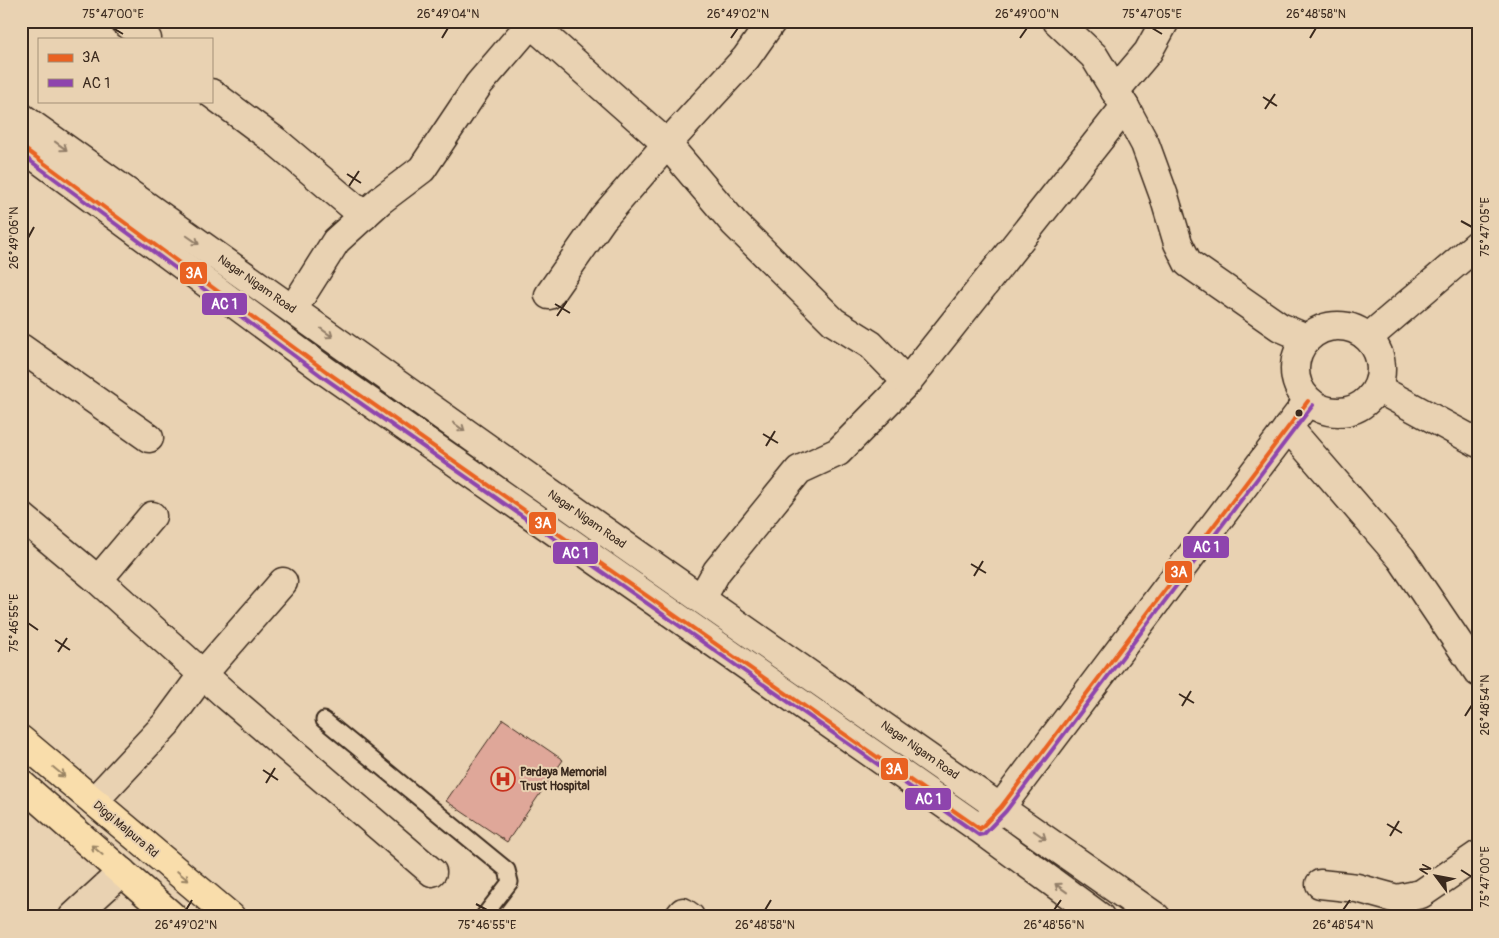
<svg xmlns="http://www.w3.org/2000/svg" width="1499" height="938" viewBox="0 0 1499 938" font-family="Pangolin,sans-serif">
	<style>
		.building { fill: #dfa799; stroke: #3b2a1e }
		.lines { fill: none; stroke-linecap: round; stroke-linejoin: round }
		.lane-casing { stroke: #3b2a1e; stroke-width: 19 }
		.street-casing { stroke: #3b2a1e; stroke-width: 31 }
		.secondary-casing { stroke: #3b2a1e; stroke-width: 31 }
		.primary-casing { stroke: #3b2a1e; stroke-width: 31 }
		.lane { stroke: #e9d2b2; stroke-width: 15 }
		.street { stroke: #e9d2b2; stroke-width: 28 }
		.secondary { stroke: #e9d2b2; stroke-width: 28 }
		.primary { stroke: #f9ddab; stroke-width: 28 }
		.bus-1-casing { stroke: #e9d2b2; stroke-width: 8 }
		.bus-2-casing { stroke: #e9d2b2; stroke-width: 8 }
		.bus-1 { stroke: #e96222; stroke-width: 4 }
		.bus-2 { stroke: #8e44ad; stroke-width: 4 }
		.oneway { stroke: #927e68 }
		.oneway2 { stroke: #9a8464 }
		.ticks { fill: none; stroke: #3b2a1e; stroke-width: 2 }
		.bus-dot { fill: #3b2a1e; stroke: #e9d2b2; stroke-width: 2 }
		.labels { text-anchor: middle; stroke-width: 4; stroke-linejoin: round; paint-order: stroke }
		.street-label { font-size: 12px; fill: #3b2a1e; stroke: #e9d2b2 }
		.poi-label { font-size: 12px; font-weight: bold; fill: #3b2a1e; stroke: #e9d2b2; text-anchor: start }
		.line-badge { stroke: #e9d2b2; stroke-width: 2 }
		.badge-label { font-size: 14px; text-anchor: middle; font-weight: bold; fill: #fff }
		.neatline { fill: none; stroke: #3b2a1e; stroke-width: 2 }
		.ticks-label { font-size: 12px; text-anchor: middle; fill: #3b2a1e }
	</style>
	<rect width="100%" height="100%" fill="#e9d2b2"/>
	<filter id="ink" filterUnits="userSpaceOnUse"><feTurbulence type="fractalNoise" baseFrequency=".02" numOctaves="2"/><feDisplacementMap in="SourceGraphic" scale="10" xChannelSelector="R" yChannelSelector="G"/><feConvolveMatrix kernelMatrix="1 2 1 2 8 2 1 2 1" color-interpolation-filters="sRGB"/></filter>
	<g filter="url(#ink)">
		<path class="building" d="M503 719 563 760 507 842 446 801Z"/>
		<g class="lines">
			<g class="lane-casing">
				<path id="lane" d="M324 720 507 870 510 882 483 917"/>
			</g>
			<g class="street-casing">
				<g id="street">
					<path d="M124 21 147 39"/>
					<path d="M528 21 667 144 734 223 834 322 871 345 907 382 838 452 799 470 717 571 702 598"/>
					<path d="M1057 21 1094 56 1125 107 1145 144 1164 196 1178 243 1188 263 1280 327 1306 338"/>
					<path d="M1115 91 1148 52 1165 21"/>
					<path d="M211 93 278 143 364 216"/>
					<path d="M549 295 603 218 667 144 746 58 772 21"/>
					<path d="M293 309 336 241 381 200 422 169 479 84 533 21"/>
					<path d="M1369 337 1478 244"/>
					<path d="M21 348 149 438"/>
					<path d="M907 382 1125 107"/>
					<path d="M1288 427 1401 558 1478 672"/>
					<path d="M21 516 98 580 227 696 432 872"/>
					<path d="M98 580 152 516"/>
					<path d="M94 801 166 724 203 674 283 582"/>
					<path d="M1320 884 1357 888 1397 899 1421 894 1478 855"/>
					<path d="M73 917 122 872"/>
					<path d="M679 917 683 912 690 917"/>
				</g>
			</g>
			<g class="secondary-casing">
				<g id="secondary">
					<path d="M21 117 614 538 1156 917"/>
					<path d="M21 146 327 372 980 829 1100 917"/>
					<circle cx="1338" cy="369" r="43"/>
					<path d="M1377 388 1478 443"/>
					<path d="M988 821 1001 807 1308 401"/>
				</g>
			</g>
			<g class="primary-casing">
				<g id="primary">
					<path d="M21 740 231 917"/>
					<path d="M21 784 173 917"/>
				</g>
			</g>
			<use href="#lane" class="lane"/>
			<use href="#street" class="street"/>
			<use href="#secondary" class="secondary"/>
			<use href="#primary" class="primary"/>
			<g class="bus-1-casing">
				<path id="bus-1" d="M21 146 327 372 980 829 1001 807 1308 401"/>
			</g>
			<g class="bus-2-casing">
				<path id="bus-2" d="M21 154 323 377 979 835 984 834 1006 811 1313 405"/>
			</g>
			<use href="#bus-1" class="bus-1"/>
			<use href="#bus-2" class="bus-2"/>
		</g>
		<defs><path id="oneway-shaft" d="M-6 0H5M1.5-3L5.5 0L1.5 3" fill="none" stroke-width="1.6" stroke-linecap="round" stroke-linejoin="round" transform="scale(1.25)"/></defs>
		<g class="oneway">
			<use href="#oneway-shaft" transform="translate(61 146) rotate(36)"/>
			<use href="#oneway-shaft" transform="translate(193 240) rotate(35)"/>
			<use href="#oneway-shaft" transform="translate(327 333) rotate(36)"/>
			<use href="#oneway-shaft" transform="translate(459 427) rotate(36)"/>
			<use href="#oneway-shaft" transform="translate(1040 835) rotate(35)"/>
			<use href="#oneway-shaft" transform="translate(1061 888) rotate(-144)"/>
		</g>
		<g class="oneway2">
			<use href="#oneway-shaft" transform="translate(59 772) rotate(40)"/>
			<use href="#oneway-shaft" transform="translate(97 850) rotate(-139)"/>
			<use href="#oneway-shaft" transform="translate(183 876) rotate(40)"/>
		</g>
	</g>
	<path class="ticks" d="M113 28 123 34M1152 28 1162 34M442 38 448 28M731 38 738 28M1020 38 1027 28M1310 38 1316 28M1263 97 1277 106M1265 109 1275 94M347 174 361 183M349 186 359 171M1461 221 1472 227M28 238 34 227M555 304 570 313M557 316 567 301M763 434 778 443M766 446 775 431M971 564 986 573M974 576 983 561M28 623 38 630M55 640 70 650M58 652 67 638M1179 694 1194 703M1182 706 1191 691M1465 716 1472 705M263 770 278 780M266 783 275 768M1387 824 1402 833M1390 836 1399 821M1461 870 1472 877M476 904 487 910M186 910 192 900M765 910 771 900M1054 910 1061 900M1343 910 1350 900"/>
	<defs>
		<g id="hospital-ring" transform="scale(1.25)"><circle r="9.5" fill="#e9d2b2" stroke="#c8321e" stroke-width="1.5"/><path d="M-5-5h3v3.5h4V-5h3V5h-3V1.5h-4V5h-3Z" fill="#c8321e"/></g>
	</defs>
	<g fill-rule="evenodd">
		<use href="#hospital-ring" x="503" y="779"/>
	</g>
	<circle class="bus-dot" cx="1299" cy="413" r="4.5"/>
	<g class="labels">
		<g class="street-label">
			<text transform="translate(257 284) rotate(35)" y="4">Nagar Nigam Road</text>
			<text transform="translate(587 519) rotate(35)" y="4">Nagar Nigam Road</text>
			<text transform="translate(920 750) rotate(35)" y="4">Nagar Nigam Road</text>
			<text transform="translate(126 829) rotate(40)" y="4">Diggi Malpura Rd</text>
		</g>
		<g class="poi-label">
			<text x="520" y="776">Pardaya Memorial<tspan x="520" dy="14">Trust Hospital</tspan></text>
		</g>
	</g>
	<g class="line-badge">
		<rect x="179" y="261" width="29" height="24" rx="5" fill="#e96222"/>
		<rect x="201" y="292" width="47" height="24" rx="5" fill="#8e44ad"/>
		<rect x="528" y="511" width="29" height="24" rx="5" fill="#e96222"/>
		<rect x="1182" y="535" width="48" height="24" rx="5" fill="#8e44ad"/>
		<rect x="552" y="541" width="47" height="24" rx="5" fill="#8e44ad"/>
		<rect x="1164" y="560" width="29" height="24" rx="5" fill="#e96222"/>
		<rect x="880" y="757" width="29" height="24" rx="5" fill="#e96222"/>
		<rect x="904" y="787" width="48" height="24" rx="5" fill="#8e44ad"/>
	</g>
	<g class="badge-label">
		<text x="194" y="278">3A</text>
		<text x="224" y="309">AC 1</text>
		<text x="543" y="528">3A</text>
		<text x="1206" y="552">AC 1</text>
		<text x="575" y="558">AC 1</text>
		<text x="1179" y="577">3A</text>
		<text x="894" y="774">3A</text>
		<text x="928" y="804">AC 1</text>
	</g>
	<rect width="1499" height="938" fill="none" stroke="#e9d2b2" stroke-width="55"/>
	<rect x="38" y="38" width="175" height="65" fill="#e9d2b2" stroke="#a38f77"/>
	<rect x="48" y="54" width="25" height="8" fill="#e96222" stroke="#a38f77"/>
	<text x="82" y="62" font-size="15" fill="#3b2a1e">3A</text>
	<rect x="48" y="79" width="25" height="8" fill="#8e44ad" stroke="#a38f77"/>
	<text x="82" y="88" font-size="15" fill="#3b2a1e">AC 1</text>
	<g transform="translate(1436 876) rotate(302)" stroke="#e9d2b2" stroke-width="4" paint-order="stroke">
	<path d="M0-4L9 19L0 12L-9 19Z" fill="#3b2a1e"/>
	<text y="-8" font-size="14" font-weight="bold" text-anchor="middle" fill="#3b2a1e">N</text>
	</g>
	<rect x="28" y="28" width="1444" height="882" class="neatline"/>
	<g class="ticks-label">
		<text x="113" y="18">75°47'00"E</text>
		<text x="448" y="18">26°49'04"N</text>
		<text x="738" y="18">26°49'02"N</text>
		<text x="1027" y="18">26°49'00"N</text>
		<text x="1152" y="18">75°47'05"E</text>
		<text x="1316" y="18">26°48'58"N</text>
		<text transform="translate(1485 227) rotate(-90)" y="4">75°47'05"E</text>
		<text transform="translate(14 238) rotate(-90)" y="4">26°49'06"N</text>
		<text transform="translate(14 623) rotate(-90)" y="4">75°46'55"E</text>
		<text transform="translate(1485 705) rotate(-90)" y="4">26°48'54"N</text>
		<text transform="translate(1485 877) rotate(-90)" y="4">75°47'00"E</text>
		<text x="186" y="929">26°49'02"N</text>
		<text x="487" y="929">75°46'55"E</text>
		<text x="765" y="929">26°48'58"N</text>
		<text x="1054" y="929">26°48'56"N</text>
		<text x="1343" y="929">26°48'54"N</text>
	</g>
</svg>
